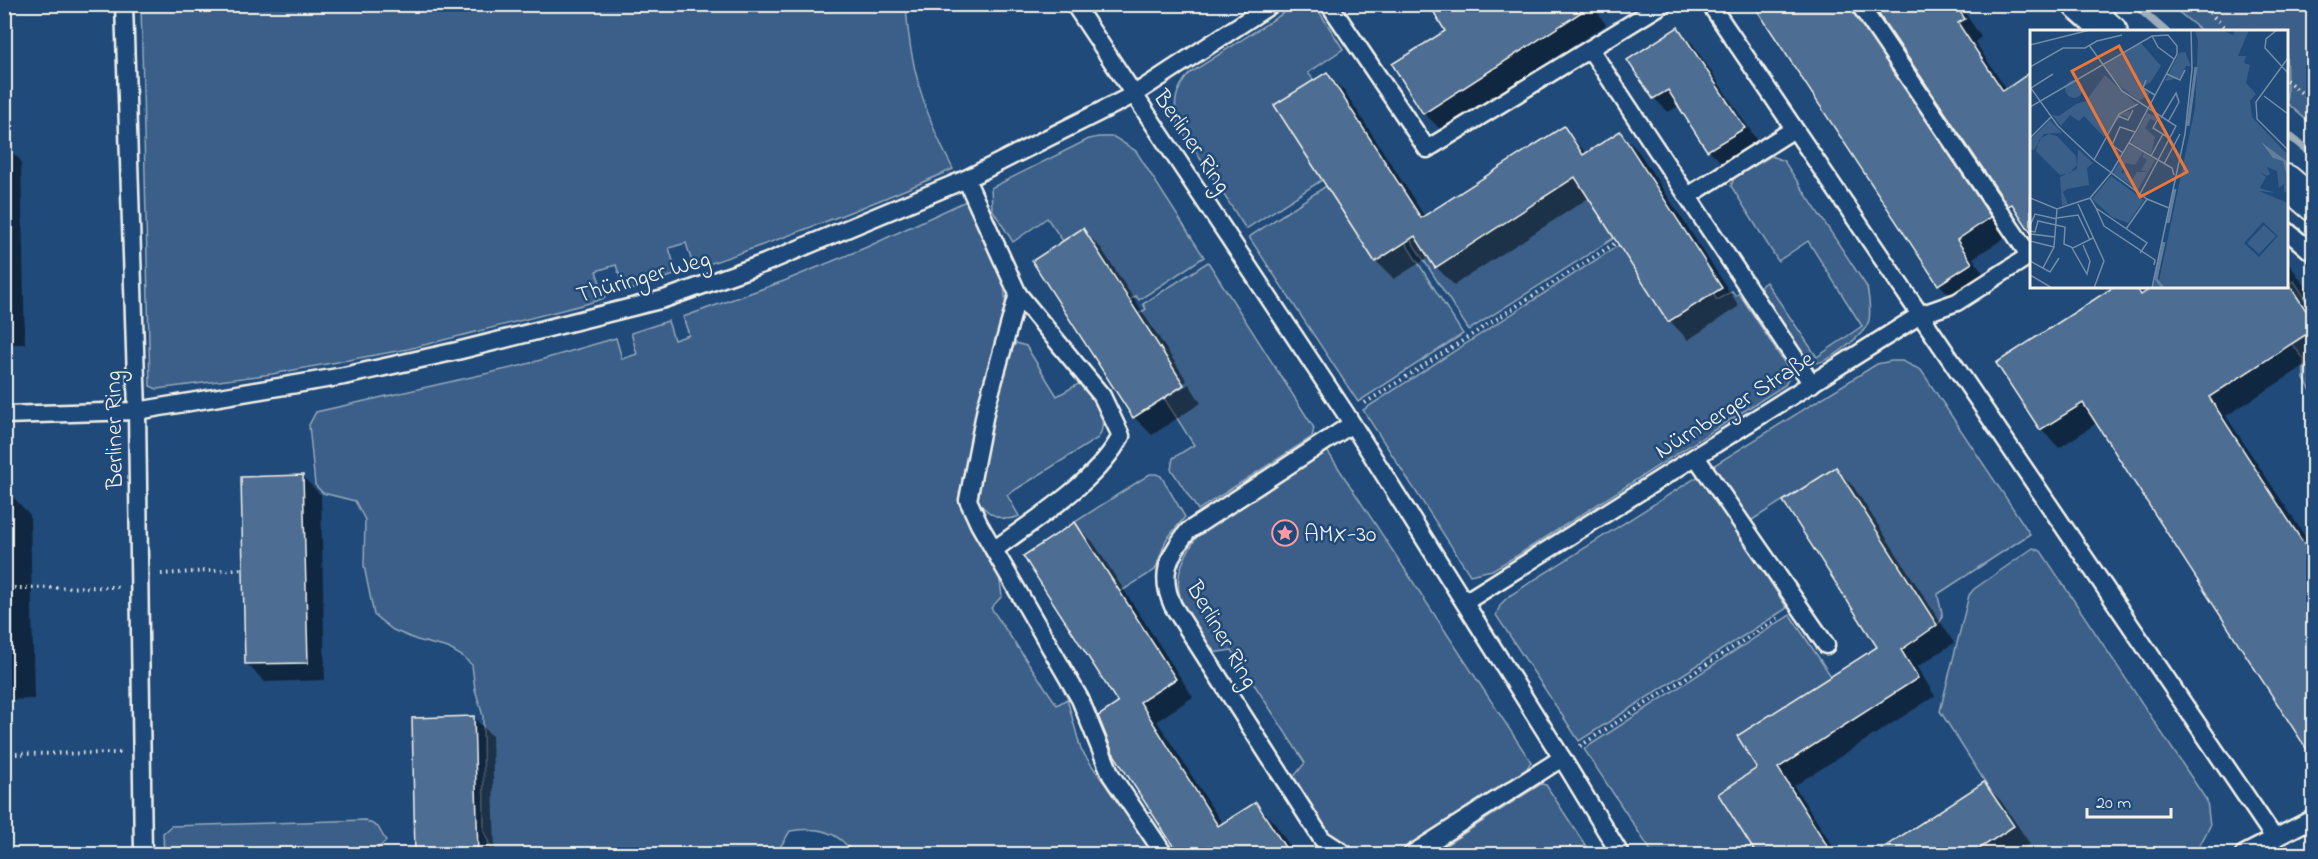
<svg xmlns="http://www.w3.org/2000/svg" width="2318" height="859" viewBox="0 0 2318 859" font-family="'Indie Flower',sans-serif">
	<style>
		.green { fill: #3a5f88; stroke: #97a8b8; stroke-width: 1.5 }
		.shadow { fill: #0007 }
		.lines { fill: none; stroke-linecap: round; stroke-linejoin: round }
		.stream { stroke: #9cacbb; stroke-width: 8 }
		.building { fill: #4d6e92; stroke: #f4f1e8; stroke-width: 1.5 }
		.service-casing { stroke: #f4f1e8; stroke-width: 21 }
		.minor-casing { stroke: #f4f1e8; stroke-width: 36 }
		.path { stroke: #f4f1e8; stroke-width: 4; stroke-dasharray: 1.5 4.5; stroke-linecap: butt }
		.service { stroke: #1f4a7a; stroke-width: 16 }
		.minor { stroke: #1f4a7a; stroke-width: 32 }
		.labels { text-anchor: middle; stroke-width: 5; stroke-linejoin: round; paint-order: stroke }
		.street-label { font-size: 24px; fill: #f4f1e8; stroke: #1f4a7a }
		.poi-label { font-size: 24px; fill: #f4f1e8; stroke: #1f4a7a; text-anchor: start }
		.inset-river { fill: none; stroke: #627e9d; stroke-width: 3 }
		.inset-road { fill: none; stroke: #748da6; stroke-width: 1.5 }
		.view { fill: #ea7738; fill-opacity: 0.15; stroke: #ea7738; stroke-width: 3 }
		.inset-edge { fill: none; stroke: #f4f1e8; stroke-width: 3 }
	</style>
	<rect width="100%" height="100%" fill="#1f4a7a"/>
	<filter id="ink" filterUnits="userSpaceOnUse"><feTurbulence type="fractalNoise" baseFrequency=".0167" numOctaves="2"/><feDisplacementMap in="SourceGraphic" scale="12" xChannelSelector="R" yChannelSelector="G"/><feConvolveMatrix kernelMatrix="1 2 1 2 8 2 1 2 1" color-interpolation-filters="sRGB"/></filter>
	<g filter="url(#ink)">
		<g class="green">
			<path d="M141 5H906C909 65 925 116 953 169 868 207 782 239 694 269L686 243 669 248 677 274 625 292 616 265 596 271 605 298 586 304 408 349 272 374 157 389 150 386Z"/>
			<path d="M1296 5H1315L1343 49 1308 73 1314 80 1275 106 1322 180 1246 229 1179 126C1172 105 1175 89 1190 73Z"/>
			<path d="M2170 5H2313V126L2287 103 2286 32 2202 31Z"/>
			<path d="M1099 137H1114L1136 151 1204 257 1139 300 1136 296 1129 300 1083 228 1063 241 1047 218 1013 242 992 209 991 188 1089 139Z"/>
			<path d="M1771 156 1784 161 1867 287C1869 298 1871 309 1869 320 1866 334 1831 361 1816 363 1813 364 1810 362 1807 362L1758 288 1766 282 1817 357 1862 326 1808 241 1778 261 1731 186 1734 178Z"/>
			<path d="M1575 177 1614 238 1469 330 1410 239 1415 236 1435 267Z"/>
			<path d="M1326 186 1375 262 1405 242 1463 334 1358 402 1249 237Z"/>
			<path d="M968 200C984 235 1009 272 1005 311L962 478V500L969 525 999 575 1002 596 991 608 1057 705 1067 699 1081 750 1154 854H854C837 830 818 827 790 831L779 849 778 854H493L484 831 483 716 475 689 472 665 462 656 448 648 417 640 393 630 374 615 364 566 365 520 355 501 323 493 315 485 309 425 316 412 520 366 616 338 622 359 637 354 631 333 668 321 674 340 689 335 683 317 784 281 867 247Z"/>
			<path d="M1619 245 1668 322 1713 294 1717 300 1732 291 1736 296 1739 293 1789 370V378L1785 385 1518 555 1492 570 1470 575 1363 410Z"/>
			<path d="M1208 262 1314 428 1312 437 1198 510 1171 469 1173 458 1194 445 1164 398 1184 384 1138 314 1146 309 1143 304Z"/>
			<path d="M2294 281 2313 310V321L2289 285Z"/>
			<path d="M2313 330V394L2304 379V359L2292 344Z"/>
			<path d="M1016 343 1026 346 1057 396 1080 383C1095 387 1110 422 1098 438L1007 495 1019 516C1003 525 978 511 976 491 975 487 977 482 977 477L1010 352Z"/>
			<path d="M1891 361H1902L1921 370 2030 534 1938 594C1938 606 1948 616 1937 625L1836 467 1752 520 1747 517 1713 466 1877 364Z"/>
			<path d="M1328 452 1531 762 1524 773 1405 849C1378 859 1350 854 1328 834 1316 824 1301 795 1291 780L1305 763 1232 650 1212 653C1180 603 1161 586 1201 531L1322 453Z"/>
			<path d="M1150 474H1156L1161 476 1185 517 1166 540 1155 570 1120 592 1075 522Z"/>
			<path d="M1700 475 1787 608 1579 741 1496 615 1501 604 1509 596Z"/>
			<path d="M2033 548 2041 551 2207 801 2210 826 2195 854H1970L2013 826 1940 711 1969 595 1974 589Z"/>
			<path d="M1790 615 1831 676 1738 736 1757 768 1718 794 1757 854H1653L1584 749Z"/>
			<path d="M1541 784 1546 785 1591 854H1432Z"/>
			<path d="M365 820 378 827 386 841 374 852 363 848V854H164L163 833 171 826Z"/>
		</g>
		<g class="shadow">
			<rect x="4" y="4" width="13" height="7"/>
			<path d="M1592 4 1606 25 1441 130 1424 113 1447 31Z"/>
			<path d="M1755 4H1959L1981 37 1975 42 2007 90 2032 74V228L2010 205 1879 12 1872 13 2008 236 1973 258 1989 282 1957 302 1939 284Z"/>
			<path d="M1678 29 1692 43 1758 142 1723 164 1709 150 1679 106 1668 112 1654 98Z"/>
			<path d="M1327 74 1345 92 1425 217 1564 128 1587 154 1620 133 1638 151 1739 306 1688 340 1670 321 1590 197 1454 285 1436 267 1429 257 1394 279 1376 261Z"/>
			<path d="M4 144 21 161 25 344H4Z"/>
			<path d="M1082 230 1101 248 1187 381 1136 414V417L1189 384 1201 403 1152 435 1134 417Z"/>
			<path d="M2286 260 2310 292 2302 297 2314 315V360L2226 416 2314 550V756L2097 423 2059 448 2041 429 1998 364 2118 286H2136L2144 295 2286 286Z"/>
			<path d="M1836 469 1853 486 1954 643 1917 667 1935 696 1794 786 1838 854H1759V768L1879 647Z"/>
			<path d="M303 477 321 495 325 680 265 682 247 664Z"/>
			<path d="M12 496 30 515 34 699 4 700V497Z"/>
			<path d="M1075 524 1093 542 1193 697 1157 721 1223 825 1256 804 1274 822 1295 854H1181L1120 704Z"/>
			<path d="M474 718 492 736 495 854H416Z"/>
			<path d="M1984 784 2001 801 2030 844 2014 854H1875Z"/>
		</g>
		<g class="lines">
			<g class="stream">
				<path d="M2134 4 2166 32"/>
				<path d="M2286 133 2314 156"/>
			</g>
		</g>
		<g class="building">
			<path d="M1429 4H1594L1423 114 1392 64 1445 31Z"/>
			<path d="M1753 4H1849L1991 217 1957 240 1972 263 1938 285Z"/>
			<path d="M1872 4H1955L1965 19 1958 23 2003 91 2031 72V233L2012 204 2008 206Z"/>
			<path d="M1678 27 1745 128 1707 151 1668 90 1653 99 1627 60Z"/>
			<path d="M1327 72 1421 218 1564 126 1583 155 1620 131 1722 288 1668 322 1575 177 1435 268 1415 236 1375 262 1274 105Z"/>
			<path d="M1083 228 1184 385 1133 418 1032 261Z"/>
			<path d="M2115 286H2135L2141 295 2154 286H2290L2313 321V330L2209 397 2313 558V759L2083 403 2040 430 1996 363Z"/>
			<path d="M1836 467 1937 625 1901 650 1918 678 1778 768 1833 855H1757L1718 794 1757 768 1737 736 1877 647 1783 501Z"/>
			<path d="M303 475 308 663 245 664 241 477Z"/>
			<path d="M1075 522 1176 679 1140 702 1218 826 1256 802 1290 855H1215L1209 846 1196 855H1179L1113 753 1098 716 1118 703 1023 556Z"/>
			<path d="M474 716 478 855H415L412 718Z"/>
			<path d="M1984 782 2014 826 1970 855H1872Z"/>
		</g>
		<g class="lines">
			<g class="service-casing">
				<g id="service">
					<path d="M124 4 137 411 143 854"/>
					<path d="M1074 4 1346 414 1562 758 1620 854"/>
					<path d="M1329 4 1427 149 1663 4"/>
					<path d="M1710 4 2275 839"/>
					<path d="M1859 4 2029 255"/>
					<path d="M1590 49 1812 384"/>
					<path d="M966 179 1018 294 986 408 968 500 979 524 1080 699 1111 775 1164 854"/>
					<path d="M1688 196 1794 129"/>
					<path d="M2286 230 2314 254"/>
					<path d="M4 415 137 411 344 376 457 351 664 299 765 263 966 179 1133 95 1272 4"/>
					<path d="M1696 457 1826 645"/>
					<path d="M994 550C1036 518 1096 483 1121 436L1102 396 1018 294"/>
					<path d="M1465 602 1920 315 1957 302 2032 254"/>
					<path d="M1345 854 1322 839 1173 606C1159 576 1168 556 1188 531L1352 424"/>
					<path d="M1412 854 1562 758"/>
					<path d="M2244 854 2314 818"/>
				</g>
			</g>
			<g class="minor-casing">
				<g id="minor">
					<path d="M2079 4 2111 32"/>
					<path d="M2286 181 2314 205"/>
				</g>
			</g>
			<g class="path">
				<path d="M2201 4 2229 32"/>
				<path d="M2286 80 2314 103"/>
				<path d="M1365 403 1617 242"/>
				<path d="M161 574 243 569"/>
				<path d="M14 588 119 587"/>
				<path d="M1580 746 1780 617"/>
				<path d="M4 754 121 753"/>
			</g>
			<use href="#service" class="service"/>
			<use href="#minor" class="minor"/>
		</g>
	</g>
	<defs>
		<g id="sight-ring" transform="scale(1.35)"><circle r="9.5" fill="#1f4a7a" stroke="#ff9aa2" stroke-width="1.5"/><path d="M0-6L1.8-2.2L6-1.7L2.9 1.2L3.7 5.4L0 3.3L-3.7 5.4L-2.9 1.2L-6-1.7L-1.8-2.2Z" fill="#ff9aa2"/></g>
	</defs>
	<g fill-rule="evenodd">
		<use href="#sight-ring" x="1285" y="533"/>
	</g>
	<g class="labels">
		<g class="street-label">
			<text transform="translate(1193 141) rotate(56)" y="8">Berliner Ring</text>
			<text transform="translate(643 276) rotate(-16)" y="8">Thüringer Weg</text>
			<text transform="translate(1734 404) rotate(-32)" y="8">Nürnberger Straße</text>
			<text transform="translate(113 430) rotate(-91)" y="8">Berliner Ring</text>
			<text transform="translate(1223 634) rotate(60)" y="8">Berliner Ring</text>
		</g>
		<g class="poi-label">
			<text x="1304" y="541">AMX-30</text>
		</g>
	</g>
	<g transform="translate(2030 30)">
		<rect width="258" height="258" fill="#1f4a7a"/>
		<path d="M165 0H192L203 5 205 0H219L208 26H216L214 33 220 35 216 53 226 64 220 71 222 87 258 125V160L254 163V154L249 158 247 141 237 137 240 144 237 146 230 142 236 147 230 158 246 163 229 161 258 173V258H123L124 251H129L165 78 168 11ZM233 192 248 206 229 227 214 213ZM111 13 131 36 120 53 112 57 120 64 109 71 91 57 73 35ZM155 22 161 36H156L151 48 135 51 149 23ZM75 45 106 74 93 83 100 81 99 88 92 85 74 107 54 86 49 91 40 85 31 96 22 85 29 86 46 74 56 71ZM35 59a9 9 0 1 1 18 0a9 9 0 1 1-18 0ZM117 83 127 87 126 91 120 89 115 98 125 107 121 124 101 113ZM20 90 32 103 14 104 4 120 0 119 1 109ZM18 104 27 106 46 126 47 135 40 143 30 145 6 121 9 110ZM99 115 113 122 105 135 96 133 91 143 95 142 102 150 107 142H117L111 140 117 130 112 127 114 123 125 130 108 160 83 143ZM48 119 63 133 57 138 59 155 37 159 33 162 38 174 32 176 30 147 47 139ZM81 146 114 170 98 193 82 187 62 169ZM234 195 246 206 229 224 217 213Z" fill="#3a5f88" fill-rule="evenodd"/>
		<path d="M231 112 258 132V150L253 131 243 128Z" fill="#627e9d"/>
		<path class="inset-river" d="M158 96 166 37M138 193 145 159M133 258 126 249 134 212"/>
		<path class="inset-road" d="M247 0 236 9 235 18 258 43M122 6 128 17 144 29M0 15 60 0M59 15 92 61 146 96 110 164M258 28 226 72 227 89 258 120M0 37 33 18H55L67 11 92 5M137 44 150 50 155 40M116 50 113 58 125 65M0 57 28 96 64 130 117 169 139 178M1 58 23 44M234 66 258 84M0 77 122 6 138 5 147 16V24L106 101 81 143 60 168 27 179 0 168M88 86 98 90 103 80M129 87 123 98 139 108M131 88 146 63 149 72 138 92M0 108 21 87M99 113 142 138 144 145M93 123 82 115 90 97 105 102M121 126 133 104M64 130 89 84 108 74M134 134 150 104M60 168 66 178 117 213 110 223M48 174 74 231 64 258M66 178 74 196 125 230 124 235M27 188 48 185 60 210M0 196 5 184 27 189M96 199 117 169M0 201 5 202 8 191 35 197 34 214 43 218 63 208M1 204 25 207M0 211 24 217M42 218 57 244 60 231 53 215M0 231 20 242 29 228M13 238 24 217 27 179M0 245 22 258M122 258 155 104 162 39 161 0"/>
		<path class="view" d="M89 16 157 142 110 167 42 41Z"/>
		<rect width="258" height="258" class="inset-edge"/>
	</g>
	<rect width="2318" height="859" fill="none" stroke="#1f4a7a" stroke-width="24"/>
	<rect x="12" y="12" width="2294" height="835" fill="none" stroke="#f4f1e8" stroke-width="2" filter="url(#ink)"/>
	<path d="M2087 808v9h84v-9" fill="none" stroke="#f4f1e8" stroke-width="3"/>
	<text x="2096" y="808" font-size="18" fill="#f4f1e8" stroke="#1f4a7a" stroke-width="4.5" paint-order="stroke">20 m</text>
</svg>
